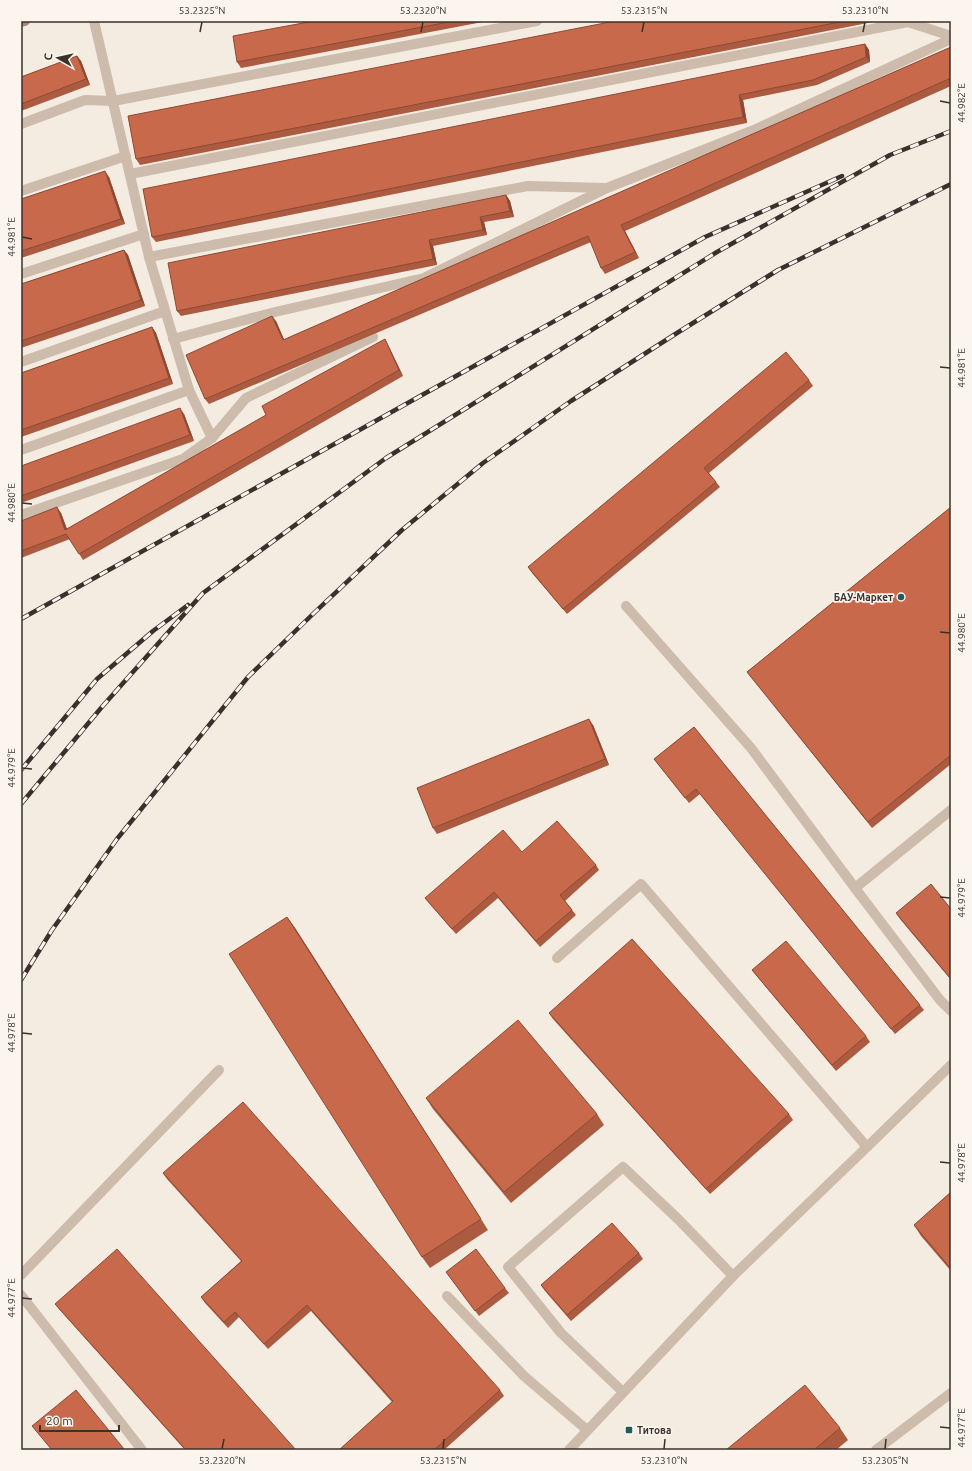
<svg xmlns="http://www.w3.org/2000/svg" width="972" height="1471" viewBox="0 0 972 1471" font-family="Ubuntu,sans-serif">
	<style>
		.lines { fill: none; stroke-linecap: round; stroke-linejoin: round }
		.lane { stroke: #cdbbac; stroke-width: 10 }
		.street { stroke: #cdbbac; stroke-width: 10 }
		.secondary { stroke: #a18a7d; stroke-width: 10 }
		.rail-casing { stroke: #3b302b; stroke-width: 4.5 }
		.rail { stroke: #fbf5ee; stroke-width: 3; stroke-dasharray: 9; stroke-linecap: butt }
		.wall { fill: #ac5a40 }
		.shaded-wall { fill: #8c4a34 }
		.building { fill: #c8694b; stroke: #8c4a34 }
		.ticks { fill: none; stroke: #3b302b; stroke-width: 1.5 }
		.poi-dot { fill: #1f5a5e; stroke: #fbf5ee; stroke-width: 1.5 }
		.labels { text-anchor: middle; stroke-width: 3.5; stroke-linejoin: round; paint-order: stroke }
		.poi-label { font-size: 10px; font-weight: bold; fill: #3b302b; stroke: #fbf5ee; text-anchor: end }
		.neatline { fill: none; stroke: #3b302b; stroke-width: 1.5 }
		.ticks-label { font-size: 10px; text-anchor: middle; fill: #3b302b }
	</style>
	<rect width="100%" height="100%" fill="#f4ebe1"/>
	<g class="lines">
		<g class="lane">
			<path d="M94 21 149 257 189 390 212 438"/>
			<path d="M21 124 85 100 113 101 537 21"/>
			<path d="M130 174 908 22 951 36"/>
			<path d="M21 191 126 156"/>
			<path d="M149 257 528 186 605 188"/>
			<path d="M21 274 144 234"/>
			<path d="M173 339 275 312 424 278 607 188 754 130 951 39"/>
			<path d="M21 362 165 311"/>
			<path d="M21 450 189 390"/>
			<path d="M21 515 183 459 212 438 246 398 373 337"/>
			<path d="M626 606 751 748 855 888 951 810"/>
			<path d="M855 888 940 1000 951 1011"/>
			<path d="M557 958 641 884 867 1147 733 1276 569 1450"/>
			<path d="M21 1275 219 1070"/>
			<path d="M21 1295 142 1450"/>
			<path d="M447 1296 524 1376 587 1430"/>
			<path d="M623 1392 561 1333 508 1267 623 1167 679 1220 733 1276"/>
			<path d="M876 1450 951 1393"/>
		</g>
		<path class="street" d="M867 1147 951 1065"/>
		<path class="secondary" d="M21 22 25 21"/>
		<g class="rail-casing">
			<g id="rail">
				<path d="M21 619 705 237 842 176"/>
				<path d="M21 770 97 679 153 631 188 605"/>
				<path d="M21 804 101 708 203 593 386 458 717 252 890 155 951 131"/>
				<path d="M21 980 52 930 117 839 248 677 314 613 402 530 483 463 571 401 677 333 778 270 951 184"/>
			</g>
		</g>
		<use href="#rail" class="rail"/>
	</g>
	<g class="wall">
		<path d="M314 21H488L241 68 237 62Z"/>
		<path d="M615 21H878L140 165 136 159Z"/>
		<path d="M865 44 869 50 870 62 817 85 743 100 747 123 156 242 152 237Z"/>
		<path d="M951 47V86L625 231 639 258 605 274 601 268 591 242 209 404 205 399 276 321 284 340Z"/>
		<path d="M77 56 81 61 90 85 21 111V77Z"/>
		<path d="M109 177 125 224 21 258V199Z"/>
		<path d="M506 195 510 201 514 217 484 222 487 235 433 246 437 265 181 316 177 311Z"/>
		<path d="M124 250 128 255 145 306 21 348V284Z"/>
		<path d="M152 327 156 333 173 384 21 437V373Z"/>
		<path d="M385 339 388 345 403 376 83 560 70 539 21 558V521L61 513 67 529 266 415Z"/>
		<path d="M809 380 813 386 709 473 720 487 567 614 532 573 528 567Z"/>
		<path d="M184 414 194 441 21 503V466Z"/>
		<path d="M951 507V764L872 828 747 672Z"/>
		<path d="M593 725 609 765 437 834 433 828Z"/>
		<path d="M694 727 924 1010 895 1034 700 794 689 803 654 759Z"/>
		<path d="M522 852 596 865 599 870 565 901 576 915 540 947 498 898 456 934 429 903 425 898Z"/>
		<path d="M951 909V980L900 919 896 913Z"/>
		<path d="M287 917 295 928 488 1230 430 1268 422 1257Z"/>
		<path d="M752 970 866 1036 870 1042 836 1071 756 975Z"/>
		<path d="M549 1013 789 1114 793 1120 710 1194 553 1019Z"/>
		<path d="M426 1098 597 1114 604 1125 511 1203 433 1109Z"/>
		<path d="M163 1173 500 1390 504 1396 444 1450H339L392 1402 311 1311 268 1349 239 1317 228 1328 205 1303 201 1297 241 1261 167 1179Z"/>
		<path d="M951 1192V1271L921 1236 914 1225Z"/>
		<path d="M639 1253 643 1259 571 1321 545 1291 541 1285Z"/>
		<path d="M446 1272 505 1288 509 1293 479 1316Z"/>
		<path d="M55 1304 296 1450H185L59 1309Z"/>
		<path d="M840 1428 848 1440 836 1450H726Z"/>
	</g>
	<g class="shaded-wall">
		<path d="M865 44 869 50 870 62 866 57Z"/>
		<path d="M77 56 81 61 90 85 86 79Z"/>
		<path d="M739 95 743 100 747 123 743 117Z"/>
		<path d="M105 171 109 177 125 224 121 219Z"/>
		<path d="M506 195 510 201 514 217 510 211Z"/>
		<path d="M480 217 484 222 487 235 483 230Z"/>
		<path d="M621 225 625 231 639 258 635 252Z"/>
		<path d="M429 240 433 246 437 265 433 259Z"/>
		<path d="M124 250 128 255 145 306 141 300Z"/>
		<path d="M272 316 276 321 287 346 283 340Z"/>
		<path d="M152 327 156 333 173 384 169 378Z"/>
		<path d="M385 339 388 345 403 376 399 370Z"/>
		<path d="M180 408 184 414 194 441 190 435Z"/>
		<path d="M57 507 61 513 69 535 65 530Z"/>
		<path d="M589 719 593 725 609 765 605 759Z"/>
		<path d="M287 917 295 928 488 1230 481 1219Z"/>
	</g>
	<g class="building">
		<path d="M314 21H454L237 62 233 36Z"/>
		<path d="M615 21H845L136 159 128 116Z"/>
		<path d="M865 44 866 57 813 80 739 95 743 117 152 237 143 189Z"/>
		<path d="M951 47V78L621 225 635 252 601 268 588 236 205 399 186 355 272 316 283 340Z"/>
		<path d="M77 56 86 79 21 104V77Z"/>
		<path d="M105 171 121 219 21 251V199Z"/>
		<path d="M506 195 510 211 480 217 483 230 429 240 433 259 177 311 168 263Z"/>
		<path d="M124 250 141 300 21 341V284Z"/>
		<path d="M152 327 169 378 21 430V373Z"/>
		<path d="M385 339 399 370 79 554 66 534 21 551V521L57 507 65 530 266 415 262 406Z"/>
		<path d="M786 352 809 380 704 468 716 482 563 609 528 567Z"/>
		<path d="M180 408 190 435 21 496V466Z"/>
		<path d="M951 507V755L868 822 747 672Z"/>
		<path d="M589 719 605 759 433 828 417 788Z"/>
		<path d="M694 727 920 1005 891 1029 696 789 685 798 654 759Z"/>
		<path d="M557 821 596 865 560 895 572 910 536 941 494 892 452 929 425 898 503 830 522 852Z"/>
		<path d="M931 884 951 909V979L896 913Z"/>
		<path d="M287 917 481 1219 422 1257 229 954Z"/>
		<path d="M632 939 789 1114 706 1189 549 1013Z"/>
		<path d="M786 941 866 1036 832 1065 752 970Z"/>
		<path d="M518 1020 597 1114 504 1192 426 1098Z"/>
		<path d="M243 1102 500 1390 434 1450H339L393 1401 307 1305 264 1344 235 1312 224 1322 201 1297 242 1261 163 1173Z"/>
		<path d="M951 1192V1269L914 1225Z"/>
		<path d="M612 1223 639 1253 567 1315 541 1285Z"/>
		<path d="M117 1249 296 1450H186L55 1304Z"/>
		<path d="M476 1249 505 1288 475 1311 446 1272Z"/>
		<path d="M805 1385 840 1428 814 1450H726Z"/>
		<path d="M76 1390 124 1449 123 1450H52L32 1426Z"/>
	</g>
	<path class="ticks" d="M200 32 202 22M421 32 423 22M642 32 644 22M863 32 865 22M940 101 950 103M22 237 32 239M940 367 950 368M22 503 32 504M940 632 950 633M22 768 32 769M940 897 950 898M22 1033 32 1034M940 1162 950 1163M22 1298 32 1299M940 1427 950 1428M222 1449 224 1439M443 1449 444 1439M664 1449 665 1439M885 1449 886 1439"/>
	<g class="poi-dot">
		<circle cx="901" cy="597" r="4"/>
		<rect x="625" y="1426" width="8" height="8" rx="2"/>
	</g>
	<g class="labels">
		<g class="poi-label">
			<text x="893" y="601">БАУ-Маркет</text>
			<text x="637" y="1434" text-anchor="start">Титова</text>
		</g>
	</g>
	<rect width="972" height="1471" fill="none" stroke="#fbf5ee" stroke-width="44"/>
	<g transform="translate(58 58) rotate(278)" stroke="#fbf5ee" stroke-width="3" paint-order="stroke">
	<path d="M0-3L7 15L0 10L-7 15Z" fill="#3b302b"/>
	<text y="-6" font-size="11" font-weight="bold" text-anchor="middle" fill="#3b302b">С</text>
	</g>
	<path d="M40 1425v6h79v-6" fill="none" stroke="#3b302b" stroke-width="2"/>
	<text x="46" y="1425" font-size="12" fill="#3b302b" stroke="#fbf5ee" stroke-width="3" paint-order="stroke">20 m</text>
	<rect x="22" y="22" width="928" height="1427" class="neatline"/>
	<g class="ticks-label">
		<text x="202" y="14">53.2325°N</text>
		<text x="423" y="14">53.2320°N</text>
		<text x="644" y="14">53.2315°N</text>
		<text x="865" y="14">53.2310°N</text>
		<text transform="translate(961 103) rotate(-90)" y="4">44.982°E</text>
		<text transform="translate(11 237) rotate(-90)" y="4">44.981°E</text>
		<text transform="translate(961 368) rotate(-90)" y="4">44.981°E</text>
		<text transform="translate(11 503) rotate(-90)" y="4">44.980°E</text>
		<text transform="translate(961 633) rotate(-90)" y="4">44.980°E</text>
		<text transform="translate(11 768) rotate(-90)" y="4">44.979°E</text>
		<text transform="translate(961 898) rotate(-90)" y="4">44.979°E</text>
		<text transform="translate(11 1033) rotate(-90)" y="4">44.978°E</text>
		<text transform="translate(961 1163) rotate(-90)" y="4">44.978°E</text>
		<text transform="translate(11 1298) rotate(-90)" y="4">44.977°E</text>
		<text transform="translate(961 1428) rotate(-90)" y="4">44.977°E</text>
		<text x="222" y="1464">53.2320°N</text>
		<text x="443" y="1464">53.2315°N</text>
		<text x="664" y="1464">53.2310°N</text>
		<text x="885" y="1464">53.2305°N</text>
	</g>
</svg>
